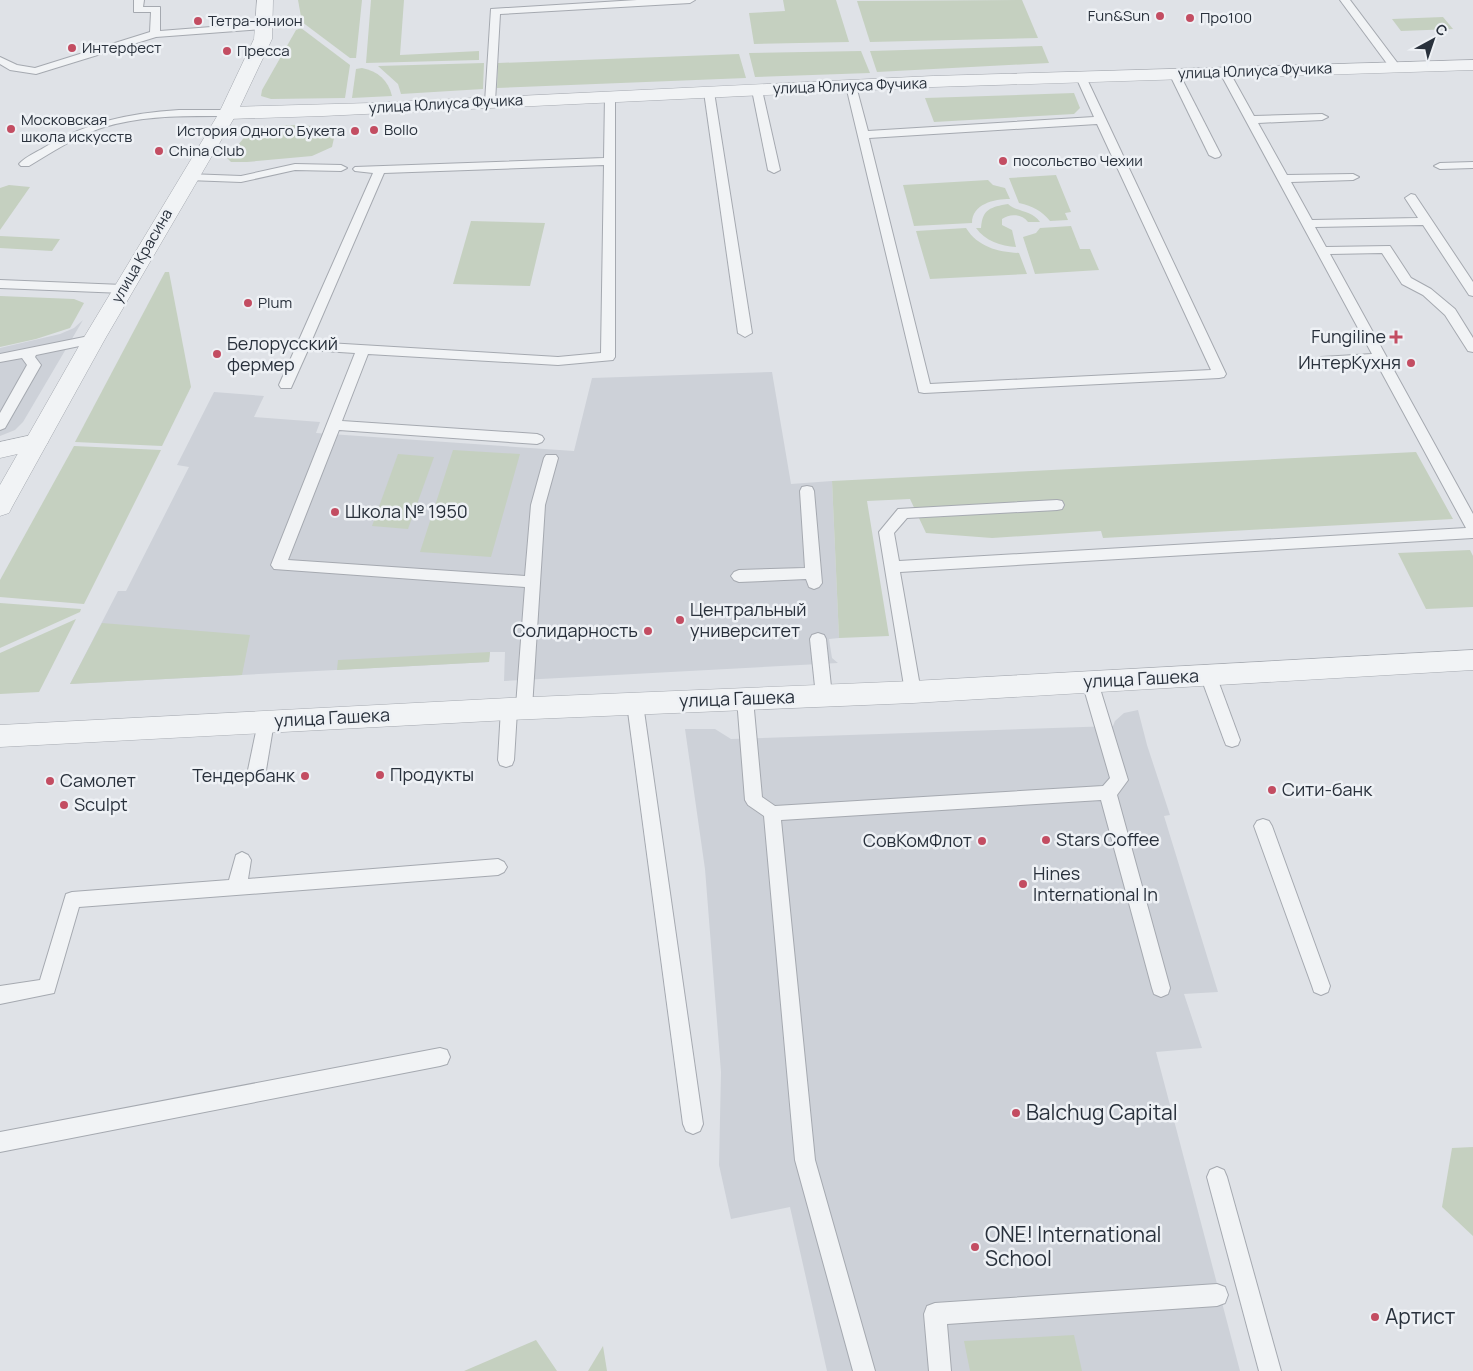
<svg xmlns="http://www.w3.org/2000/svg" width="1473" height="1371" viewBox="0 0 1473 1371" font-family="Manrope,sans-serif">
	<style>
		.built { fill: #cdd1d8 }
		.green { fill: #c5d0c0 }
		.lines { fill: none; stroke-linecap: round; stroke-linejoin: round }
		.service-casing { stroke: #a5a9b0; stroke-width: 2 }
		.minor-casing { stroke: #a5a9b0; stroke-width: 1 }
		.tertiary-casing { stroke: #a5a9b0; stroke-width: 1 }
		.service { fill: #f1f3f5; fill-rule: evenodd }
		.minor { fill: #f1f3f5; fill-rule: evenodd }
		.tertiary { fill: #f1f3f5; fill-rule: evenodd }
		.poi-dot { fill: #c34d62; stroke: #eef1f5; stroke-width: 2 }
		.labels { text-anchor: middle; stroke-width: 5; stroke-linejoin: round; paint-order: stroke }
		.far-poi-label { font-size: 15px; fill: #29313c; stroke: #eef1f5; text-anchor: start }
		.far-street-label { font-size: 15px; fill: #29313c; stroke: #eef1f5 }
		.poi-label { font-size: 18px; fill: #29313c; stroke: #eef1f5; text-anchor: start }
		.street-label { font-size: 18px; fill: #29313c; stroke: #eef1f5 }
		.near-poi-label { font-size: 21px; fill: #29313c; stroke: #eef1f5; text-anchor: start }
	</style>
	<rect width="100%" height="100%" fill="#dfe2e7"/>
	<g class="built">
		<path d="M83 320 23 422 15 430 0 436V348L60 334 74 328Z"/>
		<path d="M772 372 791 484 832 481 839 638 829 639 832 658 838 663 504 681 505 652H490L489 662 70 684 118 591H126L189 467 177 465 214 392 264 396 254 417 320 422 316 433 574 451 592 378Z"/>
		<path d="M1138 710 1147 745 1170 815 1164 816 1218 992 1184 994 1202 1048 1156 1052 1240 1371H827L790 1207 731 1219 719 1165 721 1072 705 869 685 729H715L731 739 1113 726 1115 721 1124 713Z"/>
	</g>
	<g class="green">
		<path d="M298 0H362L356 58H350L302 22Z"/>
		<path d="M371 0H404L400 55 479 51V60L366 63Z"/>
		<path d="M783 0H836L849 42 754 44 749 13 785 11Z"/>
		<path d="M1022 0 1038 38 870 42 857 1Z"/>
		<path d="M1443 17 1453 29 1401 31 1392 19Z"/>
		<path d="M301 28 350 65 345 98 271 99 261 96 262 90 296 30Z"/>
		<path d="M1042 46 1049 63 877 72 870 51Z"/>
		<path d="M861 51 870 73 755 77 749 53Z"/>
		<path d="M739 54 746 78 497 88 498 63Z"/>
		<path d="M484 63 483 89 401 94 398 84 378 66Z"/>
		<path d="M362 68C378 71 388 80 392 96L352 98 356 69Z"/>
		<path d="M1074 93 1080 108 1074 114 934 122 925 98Z"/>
		<path d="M297 125 326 127 334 138 332 147 312 156 290 158 247 162H231L227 158 253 127Z"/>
		<path d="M1056 175 1071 212 1065 213 1068 220 1050 221C1042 211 1033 206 1019 203L1009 178Z"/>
		<path d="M988 180 993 185 1005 188 1010 199C994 199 972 204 972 223L914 226 903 185Z"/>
		<path d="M9 185 30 187 0 230V188Z"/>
		<path d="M1008 204C1016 212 1032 210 1040 222H1028C1022 214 1010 213 1002 219V225L1012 230 1016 247C1001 246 985 241 976 228H981C982 209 991 207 1008 204Z"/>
		<path d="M471 221 545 223 530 286 453 284Z"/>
		<path d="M1071 226 1080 249H1090L1099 270 1035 274 1023 237 1036 233 1040 228Z"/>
		<path d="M966 228C978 247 998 252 1019 253L1027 274 930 279 916 231Z"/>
		<path d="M0 236 60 239 52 251 0 248Z"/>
		<path d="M165 272H169L191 387 162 446 75 442Z"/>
		<path d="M0 296 74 299 84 303 70 328 36 339 0 347Z"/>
		<path d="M74 446 161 450 84 604 0 597V580Z"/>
		<path d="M453 450 520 454 491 557 420 552Z"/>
		<path d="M1416 452 1453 519 1103 538 1101 531 992 538 926 533 910 499 867 501 889 636 839 638 832 481Z"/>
		<path d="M398 454 434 457 408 529 372 526Z"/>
		<path d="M1470 550 1473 556V607L1426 609 1398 553Z"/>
		<path d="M0 603 81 609 80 612 0 648Z"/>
		<path d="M76 619 39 692 0 694V653Z"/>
		<path d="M102 623 250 635 242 675 70 684Z"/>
		<path d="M490 652 489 662 337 670 338 660Z"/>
		<path d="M1473 1147V1236L1442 1207 1452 1148Z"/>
		<path d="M1074 1335 1082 1371H970L964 1341Z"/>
		<path d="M536 1340 557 1371H464Z"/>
		<path d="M603 1346 607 1371H588Z"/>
	</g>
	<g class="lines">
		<g class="service-casing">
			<g id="service">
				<path d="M134 0H144L143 7H160V31L264 23 269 26 264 29 156 37 36 74 10 70 0 64V57L17 65 35 68 150 32 151 12H134Z"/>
				<path d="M637 0H695L690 3 500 14 495 102 490 105 485 102 491 9Z"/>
				<path d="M1340 0H1350L1399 65 1400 67 1399 69H1391Z"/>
				<path d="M1224 68 1229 71 1254 116 1322 114 1328 117 1322 120 1258 123 1287 175 1353 174 1359 177 1353 180 1291 182 1312 220 1418 218 1405 198 1411 194 1415 195 1473 282V296L1469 295 1423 225 1315 227 1326 247 1390 246 1411 278 1431 289 1455 309 1473 338V352L1468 351 1445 315 1423 295 1402 284 1382 253 1330 254 1473 514V538L900 572 921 692 919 696 913 698 907 696 905 692 879 532 898 509 1057 500 1062 501 1064 505 1062 509 1057 510 907 518 894 533 899 561 1466 528 1376 362 1321 365 1314 361 1321 357 1372 354 1219 71Z"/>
				<path d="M1174 70 1179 73 1221 155 1219 157 1215 158 1209 155 1169 73Z"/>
				<path d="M1081 74 1086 77 1226 374 1224 377 1219 378 924 393 919 392 846 86 851 83 856 86 868 131 1094 117 1076 77ZM1097 124 1211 370 930 384 869 138Z"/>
				<path d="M757 87 762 90 780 170 774 173 768 170 752 90Z"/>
				<path d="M709 89 714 92 752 333 745 337 738 333 704 92Z"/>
				<path d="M610 93 615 96V357L613 360 558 365 368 354 342 421 537 434 542 436 544 439 542 442 537 444 339 430 288 560 525 576 531 505 544 458 546 455H556L558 458 545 505 532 708 530 713 524 714 517 711 514 760 512 765 506 767 500 765 498 760 501 709 503 704 509 703 516 706 525 587 274 569 271 565 355 353 308 350 291 388H281L279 385 373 173 355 171 353 169 355 167 604 158 605 96ZM604 165 601 353 558 357 311 342 384 173Z"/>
				<path d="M179 110H228L234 113 228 116C186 116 141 115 101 128 75 137 52 152 29 166H21L19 164C25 157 37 152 45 147 88 122 130 113 179 110Z"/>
				<path d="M1473 162V168L1440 169 1434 166 1440 163Z"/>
				<path d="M295 164 341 165 347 168 341 171 295 170 241 182 188 180 182 177 188 174 241 176Z"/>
				<path d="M0 280 123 285 129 289 123 293 0 288Z"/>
				<path d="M94 335 99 336 101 339 99 342 36 355 35 357 41 365 5 428 0 430V413L27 365 22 358 0 362V354Z"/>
				<path d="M807 486 812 487 814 491 822 583 819 587 814 589 809 587 806 579 739 582 734 580 731 576 734 572 739 570 805 568 800 491 802 487Z"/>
				<path d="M818 633 824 635 826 639 832 696 830 701 824 702 818 701 816 696 810 639 812 635Z"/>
				<path d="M1208 669 1214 671 1216 675 1240 740 1238 745 1232 747 1226 745 1224 740 1200 675 1202 671Z"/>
				<path d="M1090 676 1096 678 1098 682 1128 780 1117 795 1170 988 1168 994 1161 997 1154 994 1152 988 1101 800 781 820 815 1160 875 1371H853L795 1160 764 816 748 805 745 800 737 699 739 694 745 693 751 694 753 699 762 797 775 806 1103 786 1110 778 1082 682 1084 678Z"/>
				<path d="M635 698 641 699 643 704 703 1124 700 1131 693 1134 686 1131 683 1124 627 704 629 699Z"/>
				<path d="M266 715 272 717 274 722 266 770 263 775 257 777 251 775 248 770 258 722 260 717Z"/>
				<path d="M1263 819 1269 821 1272 826 1330 986 1328 992 1321 995 1314 992 1312 986 1254 826 1257 821Z"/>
				<path d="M242 852 248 855 251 860 248 879 498 859 504 862 507 867 504 872 498 875 79 907 54 993 0 1004V986L40 980 66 894 72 892 229 880 236 855Z"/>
				<path d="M440 1048 447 1050 450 1057 447 1064 440 1066 0 1152V1132Z"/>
				<path d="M1217 1167 1224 1170 1227 1177 1281 1371H1259L1207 1177 1210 1170Z"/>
				<path d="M1217 1284 1225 1287 1228 1295 1225 1303 1217 1306 947 1324 951 1371H929L924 1314 927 1306 935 1303Z"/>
			</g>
		</g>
		<g class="minor-casing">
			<g id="minor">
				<path d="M1473 60V70L933 87 323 116 228 119 221 117 219 113 221 109 228 107 371 103 933 76Z"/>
				<path d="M36 434 44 436 48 442 44 448 0 458V442Z"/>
				<path d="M1473 650V670L913 703 509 720 0 747V725L509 698 913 681Z"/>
			</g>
		</g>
		<g class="tertiary-casing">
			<path id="tertiary" d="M257 0H273L272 39 237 113 105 339 12 507 9 513 0 516V485L83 339 219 113 254 39Z"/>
		</g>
		<use href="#service" class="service"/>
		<use href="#minor" class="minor"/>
		<use href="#tertiary" class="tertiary"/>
	</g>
	<g class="poi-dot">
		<circle cx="1160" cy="16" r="5"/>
		<circle cx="1190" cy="18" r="5"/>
		<circle cx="198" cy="21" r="5"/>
		<circle cx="72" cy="48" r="5"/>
		<circle cx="227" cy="51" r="5"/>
		<circle cx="11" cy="129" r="5"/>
		<circle cx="374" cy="130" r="5"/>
		<circle cx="355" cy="131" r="5"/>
		<circle cx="159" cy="151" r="5"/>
		<circle cx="1003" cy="161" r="5"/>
		<circle cx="248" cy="303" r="5"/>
		<path d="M1393.5 329.5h5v5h5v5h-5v5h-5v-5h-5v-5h5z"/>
		<circle cx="217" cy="354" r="5"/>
		<circle cx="1411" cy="363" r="5"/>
		<circle cx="335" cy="512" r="5"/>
		<circle cx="680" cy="620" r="5"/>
		<circle cx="648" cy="631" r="5"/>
		<circle cx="380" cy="775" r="5"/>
		<circle cx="305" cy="776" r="5"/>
		<circle cx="50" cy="781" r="5"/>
		<circle cx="1272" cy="790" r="5"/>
		<circle cx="64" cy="805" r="5"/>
		<circle cx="1046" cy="840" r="5"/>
		<circle cx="982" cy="841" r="5"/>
		<circle cx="1023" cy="884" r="5"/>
		<circle cx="1016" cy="1113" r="5"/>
		<circle cx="975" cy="1247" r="5"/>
		<circle cx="1375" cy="1317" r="5"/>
	</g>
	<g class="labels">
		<g class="far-poi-label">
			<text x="1150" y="21" text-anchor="end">Fun&amp;Sun</text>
			<text x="1200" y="23">Про100</text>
			<text x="208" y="26">Тетра-юнион</text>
			<text x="82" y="53">Интерфест</text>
			<text x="237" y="56">Пресса</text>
			<text x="21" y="125">Московская<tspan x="21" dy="17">школа искусств</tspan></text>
			<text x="384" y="135">Bollo</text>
			<text x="345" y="136" text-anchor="end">История Одного Букета</text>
			<text x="169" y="156">China Club</text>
			<text x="1013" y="166">посольство Чехии</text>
			<text x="258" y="308">Plum</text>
		</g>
		<g class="far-street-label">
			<text transform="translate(1255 71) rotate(-2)" y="5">улица Юлиуса Фучика</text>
			<text transform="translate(850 86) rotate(-2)" y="5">улица Юлиуса Фучика</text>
			<text transform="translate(446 104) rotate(-3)" y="5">улица Юлиуса Фучика</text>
			<text transform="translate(142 256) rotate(-60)" y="5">улица Красина</text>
		</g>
		<g class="poi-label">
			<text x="1386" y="343" text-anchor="end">Fungiline</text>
			<text x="227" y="350">Белорусский<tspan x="227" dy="21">фермер</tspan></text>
			<text x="1401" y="369" text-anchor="end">ИнтерКухня</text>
			<text x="345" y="518">Школа № 1950</text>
			<text x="690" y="616">Центральный<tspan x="690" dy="21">университет</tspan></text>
			<text x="638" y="637" text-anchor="end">Солидарность</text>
			<text x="390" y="781">Продукты</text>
			<text x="295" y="782" text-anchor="end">Тендербанк</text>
			<text x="60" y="787">Самолет</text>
			<text x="1282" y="796">Сити-банк</text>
			<text x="74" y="811">Sculpt</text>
			<text x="1056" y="846">Stars Coffee</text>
			<text x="972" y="847" text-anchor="end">СовКомФлот</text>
			<text x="1033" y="880">Hines<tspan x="1033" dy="21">International In</tspan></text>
		</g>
		<g class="street-label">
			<text transform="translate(1141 679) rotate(-3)" y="6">улица Гашека</text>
			<text transform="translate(737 699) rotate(-2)" y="6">улица Гашека</text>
			<text transform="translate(332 718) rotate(-3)" y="6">улица Гашека</text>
		</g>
		<g class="near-poi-label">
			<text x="1026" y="1120">Balchug Capital</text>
			<text x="985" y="1242">ONE! International<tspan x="985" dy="24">School</tspan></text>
			<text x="1385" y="1324">Артист</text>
		</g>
	</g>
	<g transform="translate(1433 40) rotate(40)" stroke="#eef1f5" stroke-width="4" paint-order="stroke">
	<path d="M0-4L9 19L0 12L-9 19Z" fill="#29313c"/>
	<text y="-8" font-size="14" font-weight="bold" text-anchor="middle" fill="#29313c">С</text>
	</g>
</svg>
